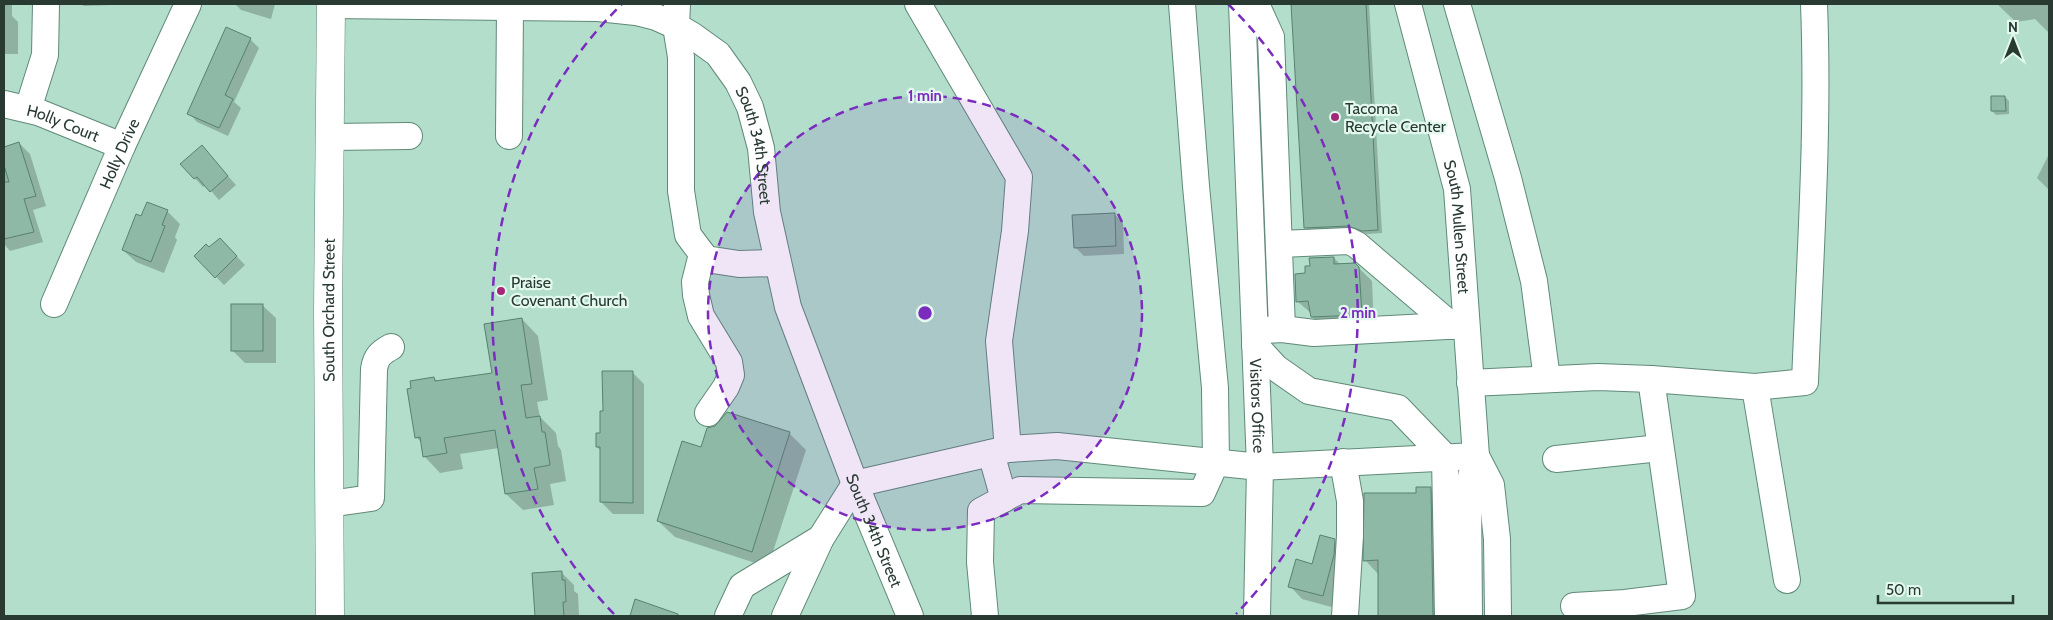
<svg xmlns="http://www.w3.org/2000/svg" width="2053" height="620" viewBox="0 0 2053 620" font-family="Cabin,sans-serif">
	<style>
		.shadow { fill: #0003 }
		.building { fill: #8fb9a7; stroke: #588170 }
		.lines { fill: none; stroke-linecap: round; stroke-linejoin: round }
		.minor-casing { stroke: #608978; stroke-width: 28 }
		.major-casing { stroke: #608978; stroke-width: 29 }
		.minor { stroke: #fff; stroke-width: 26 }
		.major { stroke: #fff; stroke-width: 28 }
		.ring { fill: none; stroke: #7b2cbf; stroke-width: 2.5; stroke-dasharray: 9 6 }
		.poi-dot { fill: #a52676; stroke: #e3f9ef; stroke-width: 2 }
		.labels { text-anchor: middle; stroke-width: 4.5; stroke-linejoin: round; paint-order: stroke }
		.poi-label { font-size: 16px; fill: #293a33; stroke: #e3f9ef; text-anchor: start }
		.street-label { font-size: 16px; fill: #293a33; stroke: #e3f9ef }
		.centre { fill: #7b2cbf; stroke: #e3f9ef; stroke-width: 2.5 }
		.ring-label { font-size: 15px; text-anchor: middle; font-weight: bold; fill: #7b2cbf; stroke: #e3f9ef; stroke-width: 4.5; stroke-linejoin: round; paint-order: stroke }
	</style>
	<rect width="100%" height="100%" fill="#b2decb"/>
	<g class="shadow">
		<path d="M4 4H12V16L18 22V54H4Z"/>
		<path d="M81 4H139L84 6Z"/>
		<path d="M235 4H275L271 19 241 10Z"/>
		<path d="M1292 4H1369L1382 233 1367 234 1353 229 1309 231 1305 227Z"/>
		<path d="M1997 4H2049V33L2035 19 2016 22Z"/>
		<path d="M250 39 259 48 234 102 241 108 228 136 197 122 189 113Z"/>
		<path d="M2005 97 2009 101V114L1996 115 1992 111Z"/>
		<path d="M19 143 30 154 46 206 33 210 43 242 10 251 4 244V169H6L4 161V148Z"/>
		<path d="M2049 154V190L2037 178Z"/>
		<path d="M210 156 236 185 219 200 206 185 203 187 182 164Z"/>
		<path d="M167 211 180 224 175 237 177 240 164 273 136 262 123 250 142 218Z"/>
		<path d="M1114 214 1123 222 1124 254 1084 256 1076 248Z"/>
		<path d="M220 239 245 265 224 285 196 256 209 249Z"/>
		<path d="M1334 258 1341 265 1359 268 1372 281 1374 328 1325 330 1312 317V314L1297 301 1307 274Z"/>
		<path d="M263 306 276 318V363H245L232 350Z"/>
		<path d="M522 319 538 336 548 400 537 402 540 417 556 433 558 446 561 450 566 481 550 484 554 505 523 510 506 494 499 448 460 454 463 469 440 473 424 456 422 443 416 437 434 378 438 382 493 374Z"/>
		<path d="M632 372 644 384V514H613L601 502V451L597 447 604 413Z"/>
		<path d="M789 433 806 450 768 567 675 537 658 521Z"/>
		<path d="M1430 488 1447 505 1448 616H1379V575L1365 560 1417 494Z"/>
		<path d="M1334 540 1347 553 1335 608 1302 599 1290 586 1313 565Z"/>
		<path d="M561 572 574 585V591L578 594 579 616H537L534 574Z"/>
		<path d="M636 601 682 616H631Z"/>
	</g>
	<g class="building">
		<path d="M1291 4H1366L1378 230 1362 231 1348 226 1304 228Z"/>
		<path d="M226 27 251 38 225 95 233 99 219 128 187 114Z"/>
		<path d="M1991 96H2005L2006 111H1991Z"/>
		<path d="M19 142 36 196 24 199 34 232 4 239V182H9L4 165V147Z"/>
		<path d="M202 145 228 176 210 192 197 177 194 179 180 164Z"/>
		<path d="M147 202 168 210 162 225 165 226 151 262 122 250 136 214 141 216Z"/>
		<path d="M1115 213 1116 246 1074 248 1072 215Z"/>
		<path d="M220 238 237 256 215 278 194 256 206 244 209 247Z"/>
		<path d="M1334 257V264L1355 263 1359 267 1362 315 1311 317 1308 301 1296 302 1295 274 1305 273V266H1310L1309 258Z"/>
		<rect x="231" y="304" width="32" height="47"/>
		<path d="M522 318 532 384 521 385 526 418 540 416 542 432H545L550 465 534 468 538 489 505 494 495 430 444 438 447 453 423 457 420 437 415 438 407 389 411 388 410 381 434 377 435 381 492 373 484 324Z"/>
		<path d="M602 371H633V503L600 502V447H596V433H600V411H603Z"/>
		<path d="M727 412 790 432 752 552 657 521 682 441 701 447 707 428 715 426Z"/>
		<path d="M1416 487H1431L1433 616H1378V560L1363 561 1364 493H1416Z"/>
		<path d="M1320 535 1335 539 1334 555 1323 596 1288 587 1296 559 1312 564Z"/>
		<path d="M562 571V580H565L566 602H563L564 616H535L532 573Z"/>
		<path d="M635 599 678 614V616H630Z"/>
	</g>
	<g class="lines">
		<g class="minor-casing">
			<g id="minor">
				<path d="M677 4 676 26 681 57V191L688 235 706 259 739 264 778 263"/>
				<path d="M918 4 1019 177 1015 231 999 341 1008 449"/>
				<path id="s1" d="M1242 4 1260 467 1257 616"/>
				<path d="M1256 4 1271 37 1282 329"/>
				<path id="s2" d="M1408 4 1457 189 1476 456 1468 490 1469 616"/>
				<path d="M1457 4 1508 178 1534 281 1547 379"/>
				<path id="s3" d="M331 5 598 8 636 12 656 17 676 26 693 36 718 54 738 82 750 107 761 148 767 212 788 307 855 484 910 616"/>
				<path id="s4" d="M4 104 38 112 122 146"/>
				<path d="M28 109 45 55 46 4"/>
				<path d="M509 136 510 7"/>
				<path d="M330 137 409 136"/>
				<path d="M1280 244 1349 241 1357 245 1452 326"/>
				<path d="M702 254 695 282 696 295 701 316 729 362 731 375 726 387 708 413"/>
				<path id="s5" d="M54 304 122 146 188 4"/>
				<path d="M1266 330 1282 329 1314 333 1466 325"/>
				<path d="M1255 345 1276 368 1309 391 1398 408 1445 457"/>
				<path d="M1470 383 1598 377 1651 379 1755 387 1787 580"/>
				<path d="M1755 387 1805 382C1810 256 1819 129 1814 4"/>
				<path d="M991 453 1004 499"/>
				<path d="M1476 456 1491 485 1497 539 1498 616"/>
				<path d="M1445 457 1448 616"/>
				<path d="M1556 459 1660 448"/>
				<path d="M1343 462 1350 501V536L1345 616"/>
				<path d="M329 504 371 498 374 369C376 357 380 353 391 347"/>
				<path d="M1574 606 1625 603 1682 596 1651 379"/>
				<path d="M728 616 742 586 821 538"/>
				<path d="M785 616 821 538 855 484 1008 449 1057 446 1260 467 1476 456"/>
				<path d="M985 616 980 562 981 511 1020 490 1202 493 1216 462 1215 388 1196 186 1182 4"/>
			</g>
		</g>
		<g class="major-casing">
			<g id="major">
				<path id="s6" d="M330 616 328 310 331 4"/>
			</g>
		</g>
		<use href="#minor" class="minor"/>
		<use href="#major" class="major"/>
	</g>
	<circle cx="925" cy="313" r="217" fill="#7b2cbf" fill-opacity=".12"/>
	<g class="ring">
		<circle cx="925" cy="313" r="217"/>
		<path d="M614 614A433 433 0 0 1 622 4M1228 4A433 433 0 0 1 1236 614"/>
	</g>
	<g class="poi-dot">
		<circle cx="1335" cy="117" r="5"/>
		<circle cx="501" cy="291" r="5"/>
	</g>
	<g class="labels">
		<g class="poi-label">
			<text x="1345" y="114">Tacoma<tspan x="1345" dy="18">Recycle Center</tspan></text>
			<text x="511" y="288">Praise<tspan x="511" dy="18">Covenant Church</tspan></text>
		</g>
		<g class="street-label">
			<text dy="6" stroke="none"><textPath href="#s4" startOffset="62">Holly Court</textPath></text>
			<text dy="6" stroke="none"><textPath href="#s3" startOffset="499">South 34th Street</textPath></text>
			<text dy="6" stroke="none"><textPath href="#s5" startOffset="164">Holly Drive</textPath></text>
			<text dy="6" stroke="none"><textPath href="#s2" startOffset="229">South Mullen Street</textPath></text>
			<text dy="6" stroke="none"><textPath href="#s6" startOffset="306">South Orchard Street</textPath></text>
			<text dy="6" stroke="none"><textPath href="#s1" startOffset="402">Visitors Office</textPath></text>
			<text dy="6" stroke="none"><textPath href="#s3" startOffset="904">South 34th Street</textPath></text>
		</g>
	</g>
	<circle cx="925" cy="313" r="8" class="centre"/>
	<g class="ring-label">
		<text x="925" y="101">1 min</text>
		<text x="1358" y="318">2 min</text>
	</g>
	<rect width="2053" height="620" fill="none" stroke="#293a33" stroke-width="10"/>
	<g transform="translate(2013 40)" stroke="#e3f9ef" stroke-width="4" paint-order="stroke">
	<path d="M0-4L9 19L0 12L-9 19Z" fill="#293a33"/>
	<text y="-8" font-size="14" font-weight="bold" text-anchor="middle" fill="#293a33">N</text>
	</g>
	<path d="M1878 595v8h135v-8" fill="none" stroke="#293a33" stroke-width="2.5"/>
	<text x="1886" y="595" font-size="15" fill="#293a33" stroke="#e3f9ef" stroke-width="4" paint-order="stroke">50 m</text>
</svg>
